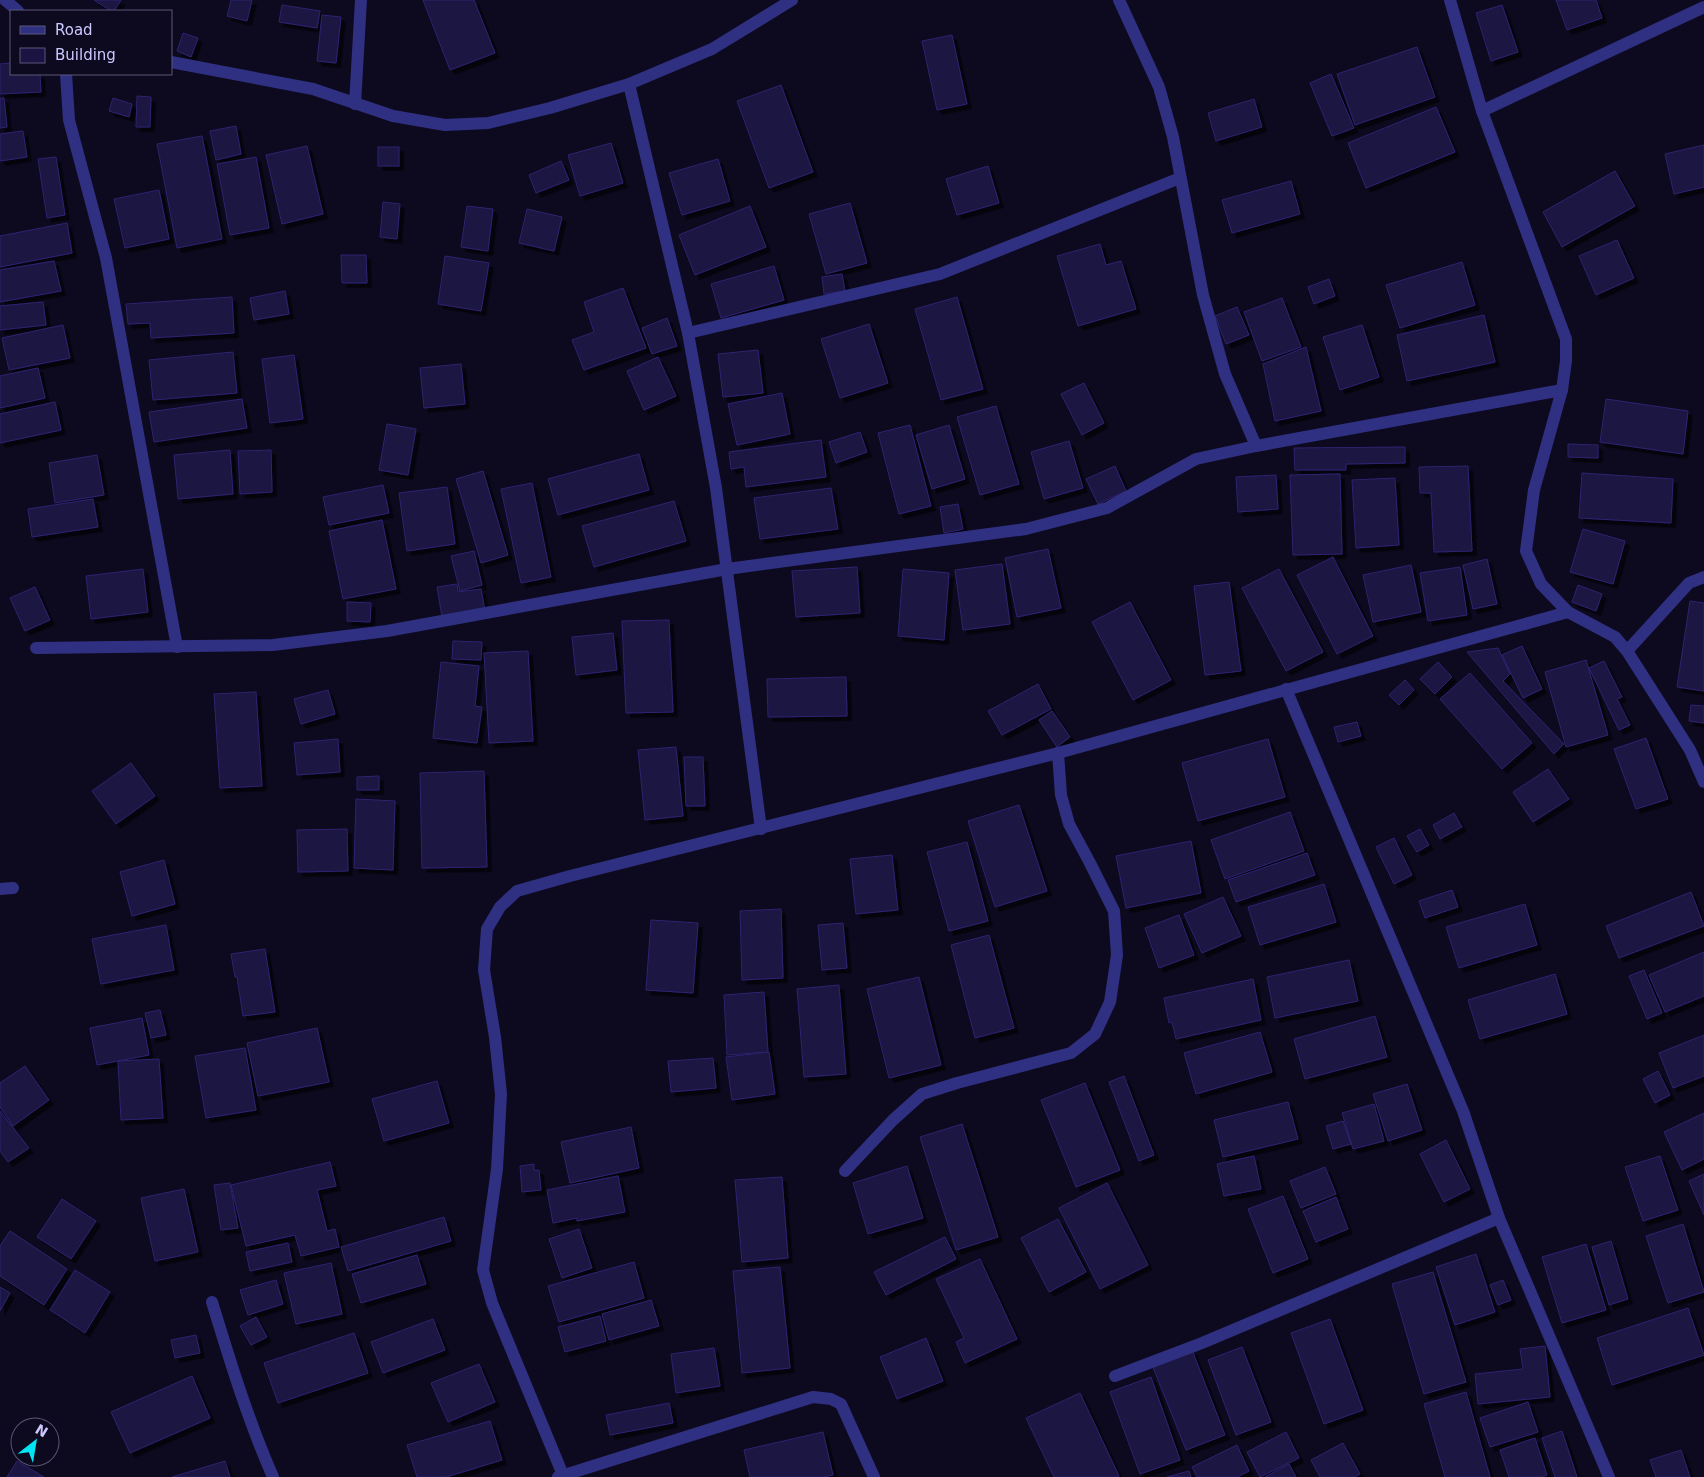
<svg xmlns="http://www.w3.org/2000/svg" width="1704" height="1477" viewBox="0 0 1704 1477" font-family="'DejaVu Sans',sans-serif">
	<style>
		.building { fill: #1b1442; stroke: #2f2370; filter: url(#shadow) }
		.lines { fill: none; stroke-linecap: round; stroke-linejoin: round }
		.street { stroke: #303083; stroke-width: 12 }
	</style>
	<defs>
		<filter id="shadow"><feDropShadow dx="4.5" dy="4.5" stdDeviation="0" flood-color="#0009"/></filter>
	</defs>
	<rect width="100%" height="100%" fill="#0d0a1f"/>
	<g class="building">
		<path d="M94 0H121L114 11H111Z"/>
		<path d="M231 0H252L247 21 227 16Z"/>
		<path d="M423 0H474L495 53 450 70Z"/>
		<path d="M1556 0H1596L1602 18 1567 30Z"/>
		<path d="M282 5 320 11 317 28 279 22Z"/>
		<path d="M1502 5 1518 52 1491 61 1476 13Z"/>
		<path d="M322 15 341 17 336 63 317 61Z"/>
		<path d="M183 33 198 38 191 57 177 51Z"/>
		<path d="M952 35 967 104 937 110 922 41Z"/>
		<path d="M1417 47 1435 97 1355 125 1337 74Z"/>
		<path d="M11 63V74H40L41 92 0 94V64Z"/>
		<path d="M1331 74 1354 128 1332 136 1310 83Z"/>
		<path d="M781 85 813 172 769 188 737 101Z"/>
		<path d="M137 96 151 97 150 127H136Z"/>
		<path d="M0 98H4L7 127 0 128Z"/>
		<path d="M113 98 132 104 129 117 109 111Z"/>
		<path d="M1254 99 1262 127 1216 141 1208 113Z"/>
		<path d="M1436 107 1455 152 1366 188 1348 143Z"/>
		<path d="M236 126 241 154 216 160 210 131Z"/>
		<path d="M23 131 27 157 0 161V134Z"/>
		<path d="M202 136 222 239 177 248 157 144Z"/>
		<path d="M611 143 623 183 580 196 568 155Z"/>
		<path d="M1704 145V187L1674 194 1665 154Z"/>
		<path d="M307 146 323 214 282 224 266 155Z"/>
		<rect x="378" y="147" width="21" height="19"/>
		<path d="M56 157 65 215 47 218 38 159Z"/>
		<path d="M256 157 269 228 230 235 217 164Z"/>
		<path d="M718 159 730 201 682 215 669 173Z"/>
		<path d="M561 161 569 180 536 193 529 175Z"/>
		<path d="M988 166 999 203 957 215 946 179Z"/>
		<path d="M1615 171 1635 206 1562 247 1543 212Z"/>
		<path d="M1291 181 1300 214 1232 233 1222 200Z"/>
		<path d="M159 190 169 239 125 248 114 199Z"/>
		<path d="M383 202 400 204 397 239 380 237Z"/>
		<path d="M850 203 867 263 826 274 809 214Z"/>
		<path d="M467 206 493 209 488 251 461 247Z"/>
		<path d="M750 206 766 247 695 275 679 235Z"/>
		<path d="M527 209 562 217 554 251 519 243Z"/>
		<path d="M67 223 72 253 0 267V236Z"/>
		<path d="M1617 240 1634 278 1596 295 1579 256Z"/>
		<path d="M1100 244 1106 265 1121 261 1136 309 1078 326 1057 256Z"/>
		<path d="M341 255H366L367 283H342Z"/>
		<path d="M445 256 489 263 481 311 438 304Z"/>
		<path d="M54 261 61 291 0 302V270Z"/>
		<path d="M1462 262 1475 305 1400 328 1386 285Z"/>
		<path d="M774 266 784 300 721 318 711 284Z"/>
		<path d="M842 274 845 291 824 294 822 277Z"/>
		<path d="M1329 279 1335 296 1314 304 1308 287Z"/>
		<path d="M623 288 646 348 584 370 572 340 594 332 584 302Z"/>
		<path d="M285 291 289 314 254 320 250 298Z"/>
		<path d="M232 297 234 333 151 338 150 323 128 324 126 304Z"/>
		<path d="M957 297 983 389 941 400 915 309Z"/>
		<path d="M1282 298 1301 347 1262 361 1244 312Z"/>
		<path d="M43 302 46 325 0 330V306Z"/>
		<path d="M1237 307 1249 335 1226 344 1215 316Z"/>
		<path d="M1484 315 1495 362 1407 381 1397 335Z"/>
		<path d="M667 318 677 346 652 354 642 328Z"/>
		<path d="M869 324 888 383 840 398 821 339Z"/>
		<path d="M63 325 70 358 9 370 2 338Z"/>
		<path d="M1362 325 1379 377 1340 390 1323 337Z"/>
		<path d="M1306 347 1321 411 1275 421 1263 364Z"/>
		<path d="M758 350 763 393 723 397 718 354Z"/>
		<path d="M233 352 237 393 153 400 149 360Z"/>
		<path d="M294 355 303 419 270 423 262 359Z"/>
		<path d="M658 357 676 396 644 410 627 371Z"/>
		<path d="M461 364 465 404 424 408 420 368Z"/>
		<path d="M38 368 45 398 0 408V376Z"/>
		<path d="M1084 383 1104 423 1082 435 1061 394Z"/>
		<path d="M782 393 790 434 737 445 728 404Z"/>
		<path d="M242 399 247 428 154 442 149 412Z"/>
		<path d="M1606 399 1688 411 1683 454 1600 442Z"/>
		<path d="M55 402 61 430 0 443V414Z"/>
		<path d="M996 406 1019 484 980 495 957 417Z"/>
		<path d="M387 424 416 429 408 475 379 470Z"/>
		<path d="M910 425 931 506 899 514 878 433Z"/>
		<path d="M949 425 965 479 932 489 916 435Z"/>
		<path d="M860 432 867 452 836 463 829 442Z"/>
		<path d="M821 440 826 477 746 487 744 467 731 469 729 452Z"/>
		<path d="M1069 441 1083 488 1044 499 1031 452Z"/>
		<path d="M1568 444 1598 445V458L1568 457Z"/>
		<path d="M1405 447V463L1346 464V470H1295L1294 448Z"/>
		<path d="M230 450 233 494 178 499 174 455Z"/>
		<path d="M271 450 272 492 240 494 238 451Z"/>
		<path d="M639 454 649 490 558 515 548 479Z"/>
		<path d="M97 455 104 495 55 503 49 463Z"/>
		<path d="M1115 466 1126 491 1098 504 1086 479Z"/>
		<path d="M1468 466 1472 551 1434 552 1431 493H1420L1419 467Z"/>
		<path d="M483 471 508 555 481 563 456 479Z"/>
		<path d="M1582 473 1673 479 1671 523 1579 518Z"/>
		<path d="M1340 474 1342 554 1293 555 1290 475Z"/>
		<path d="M1276 475 1278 509 1238 512 1236 477Z"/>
		<path d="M1395 478 1399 545 1356 548 1352 480Z"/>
		<path d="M532 483 551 577 521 583 501 489Z"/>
		<path d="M383 485 389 513 329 525 323 497Z"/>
		<path d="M447 487 455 544 407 551 399 493Z"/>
		<path d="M831 488 838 529 760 539 754 498Z"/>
		<path d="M93 499 98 527 32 537 28 509Z"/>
		<path d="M674 501 686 541 594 567 582 526Z"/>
		<path d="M958 504 963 529 944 533 940 507Z"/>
		<path d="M382 520 396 589 343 599 329 531Z"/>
		<path d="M1583 529 1625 541 1613 584 1570 572Z"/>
		<path d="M1048 549 1061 608 1017 617 1005 558Z"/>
		<path d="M474 551 482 585 460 591 451 556Z"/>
		<path d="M1333 557 1373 636 1337 654 1297 575Z"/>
		<path d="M1487 559 1497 604 1473 609 1463 565Z"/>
		<path d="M1002 564 1010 624 963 630 955 570Z"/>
		<path d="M1411 565 1421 612 1373 622 1363 575Z"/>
		<path d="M857 567 860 613 796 617 792 571Z"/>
		<path d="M1460 567 1467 615 1428 621 1420 573Z"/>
		<path d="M143 569 148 612 91 619 86 576Z"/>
		<path d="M903 569 949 573 944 640 898 636Z"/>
		<path d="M1279 569 1323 652 1286 671 1242 588Z"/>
		<path d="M1229 582 1241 671 1205 675 1194 586Z"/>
		<path d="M457 584 458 592 481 589 485 611 442 617 437 587Z"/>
		<path d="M1578 585 1602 594 1596 611 1572 602Z"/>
		<path d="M35 587 50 620 25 631 10 598Z"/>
		<path d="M1690 601 1704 603V691L1677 687Z"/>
		<path d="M347 602 371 603 370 622 347 621Z"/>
		<path d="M1130 602 1171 680 1133 700 1092 622Z"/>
		<path d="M669 620 673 712 626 713 622 621Z"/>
		<path d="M613 633 617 670 576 675 572 637Z"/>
		<path d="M453 641 482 642 481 660 452 659Z"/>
		<path d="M1522 646 1542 689 1523 698 1502 655Z"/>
		<path d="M1498 648 1510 674 1503 681 1564 744 1554 754 1467 652Z"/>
		<path d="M528 651 533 741 489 743 484 653Z"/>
		<path d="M1586 660 1608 735 1566 747 1545 672Z"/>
		<path d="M1604 661 1622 697 1617 699 1630 725 1619 730 1589 668Z"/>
		<path d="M441 662 479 666 475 706 482 707 477 743 433 738Z"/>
		<path d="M1438 662 1452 677 1435 694 1420 679Z"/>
		<path d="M1470 673 1532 743 1502 769 1440 699Z"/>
		<path d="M846 677 847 716 768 717 767 679Z"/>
		<path d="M1405 680 1414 690 1399 705 1389 695Z"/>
		<path d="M1038 684 1051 709 1002 735 988 711Z"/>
		<path d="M328 690 335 714 301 724 294 699Z"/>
		<path d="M256 692 262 786 220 788 214 694Z"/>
		<path d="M1691 705 1704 706V723L1689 721Z"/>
		<path d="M1052 711 1070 737 1057 747 1039 720Z"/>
		<path d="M1357 722 1361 736 1338 742 1334 727Z"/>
		<path d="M1646 738 1668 799 1636 809 1614 749Z"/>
		<path d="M338 739 340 772 297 775 294 743Z"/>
		<path d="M1268 739 1285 797 1198 821 1182 763Z"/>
		<path d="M676 747 683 816 645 820 638 750Z"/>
		<path d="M684 757H703L705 806H686Z"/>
		<path d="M131 763 155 796 116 824 92 791Z"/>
		<path d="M1548 769 1569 799 1533 822 1513 792Z"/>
		<path d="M484 771 487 867 422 868 420 773Z"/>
		<path d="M379 776V790H357V777Z"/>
		<path d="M356 799 395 801 393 870 354 868Z"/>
		<path d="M1019 805 1047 891 995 907 968 821Z"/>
		<path d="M1290 812 1304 851 1225 879 1211 840Z"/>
		<path d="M1454 813 1462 827 1440 839 1433 825Z"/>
		<path d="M347 829 348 871 298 872 297 830Z"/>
		<path d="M1420 829 1429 845 1417 852 1407 836Z"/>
		<path d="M1394 838 1412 875 1394 884 1376 847Z"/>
		<path d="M1191 841 1201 893 1126 908 1116 856Z"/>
		<path d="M967 842 988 921 949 931 927 852Z"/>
		<path d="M1307 853 1315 875 1236 902 1228 880Z"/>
		<path d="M892 855 898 910 856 914 850 859Z"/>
		<path d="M164 860 175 904 132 916 120 872Z"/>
		<path d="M1324 884 1336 922 1260 945 1248 907Z"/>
		<path d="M1452 890 1458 907 1425 918 1419 901Z"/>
		<path d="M1691 892 1704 926 1619 958 1606 926Z"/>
		<path d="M1223 897 1241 936 1202 953 1184 914Z"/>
		<path d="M1525 904 1537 945 1459 968 1446 927Z"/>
		<path d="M781 909 783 978 742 980 740 911Z"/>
		<path d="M1179 915 1194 955 1159 968 1145 928Z"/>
		<path d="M651 920 698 923 693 993 646 990Z"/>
		<path d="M843 923 847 968 822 970 818 925Z"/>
		<path d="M166 925 174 970 101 984 92 939Z"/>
		<path d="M989 935 1014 1028 975 1038 951 945Z"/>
		<path d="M265 949 275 1012 243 1016 237 977H235L231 954Z"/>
		<path d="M1704 952V996L1665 1012 1649 975Z"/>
		<path d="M1349 960 1358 1001 1275 1018 1267 977Z"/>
		<path d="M1644 970 1662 1013 1647 1019 1629 976Z"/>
		<path d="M1555 974 1567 1014 1480 1039 1468 1000Z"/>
		<path d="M919 977 941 1065 889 1078 867 989Z"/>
		<path d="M1253 979 1261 1020 1176 1039 1172 1022 1169 1023 1164 998Z"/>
		<path d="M839 985 846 1074 804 1077 797 989Z"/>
		<path d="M764 992 768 1052 727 1055 724 995Z"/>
		<path d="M160 1010 166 1035 151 1038 145 1013Z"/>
		<path d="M1375 1016 1387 1057 1305 1079 1294 1039Z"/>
		<path d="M142 1018 149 1055 97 1065 90 1028Z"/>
		<path d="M317 1028 329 1082 258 1096 247 1043Z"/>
		<path d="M1260 1032 1272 1072 1196 1094 1184 1053Z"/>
		<path d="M1704 1035V1076L1673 1088 1659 1053Z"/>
		<path d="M245 1048 256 1110 206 1118 195 1056Z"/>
		<path d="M769 1052 775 1094 732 1100 726 1057Z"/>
		<path d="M713 1058 716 1088 671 1092 668 1061Z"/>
		<path d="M159 1059 163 1118 121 1120 118 1061Z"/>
		<path d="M25 1066 49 1100 13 1126 0 1107V1083Z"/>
		<path d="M1658 1071 1670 1095 1655 1103 1643 1079Z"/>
		<path d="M1124 1076 1154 1155 1139 1161 1109 1082Z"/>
		<path d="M437 1081 449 1123 384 1141 372 1099Z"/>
		<path d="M1085 1083 1120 1170 1076 1187 1041 1100Z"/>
		<path d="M1407 1084 1422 1130 1388 1141 1373 1094Z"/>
		<path d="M1288 1102 1298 1139 1223 1157 1214 1120Z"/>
		<path d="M1374 1104 1384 1141 1353 1149 1342 1113Z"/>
		<path d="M0 1111 29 1148 8 1162 0 1151Z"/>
		<path d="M1704 1113V1159L1682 1170 1664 1132Z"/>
		<path d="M1343 1121 1351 1144 1333 1149 1326 1126Z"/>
		<path d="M962 1124 998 1237 956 1250 920 1137Z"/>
		<path d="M631 1127 639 1168 570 1183 561 1142Z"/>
		<path d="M1446 1140 1470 1189 1444 1202 1420 1154Z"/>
		<path d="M1254 1156 1261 1189 1224 1196 1217 1164Z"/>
		<path d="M1660 1156 1678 1210 1643 1221 1625 1167Z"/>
		<path d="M330 1162 336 1186 317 1190 327 1231 335 1229 339 1247 301 1256 295 1235 246 1246 231 1185Z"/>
		<path d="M534 1164V1170H539L541 1190 522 1192 520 1166Z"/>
		<path d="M907 1166 923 1218 868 1234 853 1183Z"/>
		<path d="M1325 1167 1336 1194 1301 1208 1290 1181Z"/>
		<path d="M1704 1174V1215L1689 1181Z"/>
		<path d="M618 1176 625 1212 577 1221V1218L553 1223 547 1190Z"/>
		<path d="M782 1177 788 1258 742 1262 735 1180Z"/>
		<path d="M230 1183 238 1228 221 1230 214 1185Z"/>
		<path d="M1107 1183 1148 1265 1100 1289 1059 1208Z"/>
		<path d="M184 1189 198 1252 155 1261 141 1198Z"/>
		<path d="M1283 1196 1308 1259 1273 1273 1248 1209Z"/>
		<path d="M1336 1197 1348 1229 1316 1242 1303 1211Z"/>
		<path d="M62 1199 96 1221 71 1259 37 1237Z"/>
		<path d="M444 1217 451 1241 348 1271 341 1247Z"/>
		<path d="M1058 1219 1086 1272 1049 1292 1021 1238Z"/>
		<path d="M1683 1224 1704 1292 1668 1303 1646 1236Z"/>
		<path d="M579 1229 592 1268 562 1278 549 1239Z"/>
		<path d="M10 1231 67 1269 44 1305 0 1276V1246Z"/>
		<path d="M945 1237 956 1259 886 1295 874 1272Z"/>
		<path d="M1611 1241 1628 1299 1609 1305 1592 1247Z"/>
		<path d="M288 1243 292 1262 250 1271 246 1252Z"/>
		<path d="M1586 1244 1606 1310 1562 1323 1542 1257Z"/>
		<path d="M1476 1254 1495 1312 1455 1325 1436 1267Z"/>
		<path d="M417 1255 426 1284 361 1303 352 1274Z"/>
		<path d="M980 1259 1017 1339 965 1363 956 1342 964 1338 936 1279Z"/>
		<path d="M634 1262 644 1298 559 1322 548 1286Z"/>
		<path d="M331 1263 342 1314 296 1324 284 1273Z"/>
		<path d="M780 1267 790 1368 742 1373 733 1271Z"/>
		<path d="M75 1270 110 1292 85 1333 50 1310Z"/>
		<path d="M1433 1272 1466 1382 1424 1394 1392 1284Z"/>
		<path d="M276 1280 283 1304 248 1315 240 1290Z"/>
		<path d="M1503 1280 1511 1300 1498 1305 1490 1285Z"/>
		<path d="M0 1287 10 1293 0 1311Z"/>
		<path d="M651 1300 659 1326 609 1340 602 1314Z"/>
		<path d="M1688 1308 1704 1355 1612 1385 1597 1338Z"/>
		<path d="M600 1316 606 1341 565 1352 558 1327Z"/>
		<path d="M256 1317 267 1337 251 1345 240 1326Z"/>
		<path d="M433 1319 445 1350 383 1373 371 1342Z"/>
		<path d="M1330 1319 1363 1410 1324 1424 1291 1333Z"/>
		<path d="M354 1333 368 1373 278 1403 264 1363Z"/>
		<path d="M196 1335 200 1353 175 1358 171 1340Z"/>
		<path d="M926 1338 943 1381 897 1399 880 1357Z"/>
		<path d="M1545 1346 1550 1397 1478 1404 1475 1374 1523 1369 1520 1349Z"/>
		<path d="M1242 1347 1271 1422 1236 1435 1208 1360Z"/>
		<path d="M714 1348 720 1386 676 1393 671 1354Z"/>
		<path d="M1192 1350 1225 1435 1186 1450 1152 1365Z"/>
		<path d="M479 1364 495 1402 448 1422 431 1383Z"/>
		<path d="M192 1376 210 1418 130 1453 111 1412Z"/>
		<path d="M1151 1377 1180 1460 1140 1474 1110 1392Z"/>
		<path d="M1466 1392 1490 1477H1445L1424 1404Z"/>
		<path d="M1080 1393 1119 1476 1116 1477H1054L1026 1418Z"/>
		<path d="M1528 1402 1538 1432 1490 1447 1480 1418Z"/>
		<path d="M669 1403 673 1423 610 1435 606 1415Z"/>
		<path d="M490 1421 502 1460 446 1477H417L407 1445Z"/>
		<path d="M1562 1431 1577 1477H1555L1542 1438Z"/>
		<path d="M823 1432 833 1475 824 1477H750L744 1450Z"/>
		<path d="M1286 1432 1299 1458 1260 1477 1247 1452Z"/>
		<path d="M1535 1438 1547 1475 1542 1477H1509L1500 1450Z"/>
		<path d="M1343 1443 1360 1474 1355 1477H1320L1311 1460Z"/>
		<path d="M1237 1445 1249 1471 1237 1477H1197L1192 1467Z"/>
		<path d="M1681 1450 1690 1477H1656L1650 1460Z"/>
		<path d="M17 1461 44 1477H7Z"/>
		<path d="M225 1461 230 1477H172Z"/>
		<path d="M1289 1464 1296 1477H1265Z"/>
		<path d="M1189 1471 1191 1477H1167Z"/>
	</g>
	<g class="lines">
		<g class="street">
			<path d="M5 0 18 11"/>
			<path d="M1119 0 1159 87 1173 137 1203 295 1225 374 1256 446"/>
			<path d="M1450 0 1482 111 1566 339V361L1562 390 1534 490 1526 551 1541 584 1568 612 1615 637 1627 651 1690 750 1704 782"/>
			<path d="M171 62 313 89 393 116 445 125 488 123 550 108 629 84 712 49 792 0"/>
			<path d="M66 74 69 120 106 258 177 647"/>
			<path d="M629 84 688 333 716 488 761 829"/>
			<path d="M355 104 361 0"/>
			<path d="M1482 111 1704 7"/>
			<path d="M688 333 940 274 1180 178"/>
			<path d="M36 648 273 645 387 631 727 569 1026 529 1107 508 1196 459 1256 446 1562 390"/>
			<path d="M1627 651 1689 583 1704 577"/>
			<path d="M1286 689 1463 1111 1499 1218 1609 1477"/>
			<path d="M0 889 13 888"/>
			<path d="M845 1171 893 1120 922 1094 957 1083 1071 1053 1095 1034 1110 1002 1117 955 1114 911 1090 863 1069 824 1061 795 1058 753"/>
			<path d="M212 1302C230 1361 248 1420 273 1477"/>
			<path d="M1115 1376 1202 1343 1499 1218"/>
			<path d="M563 1475 492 1303 483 1270 497 1169 501 1094 495 1037 484 970 487 929 500 907 517 891 570 876 1058 753 1568 612"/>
			<path d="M558 1477 813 1397 831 1399 841 1404 874 1477"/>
		</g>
	</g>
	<rect x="10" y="10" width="162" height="65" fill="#0d0a1f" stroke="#595679"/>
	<rect x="20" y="26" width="25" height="8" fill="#303083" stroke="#595679"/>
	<text x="55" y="35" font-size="15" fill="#ccc8ff">Road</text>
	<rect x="20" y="48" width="25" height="15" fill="#1b1442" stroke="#595679"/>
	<text x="55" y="60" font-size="15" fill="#ccc8ff">Building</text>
	<g transform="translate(35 1442) rotate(31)"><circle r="24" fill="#0d0a1f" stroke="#595679"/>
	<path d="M0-4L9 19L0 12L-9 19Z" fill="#00e5f3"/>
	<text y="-8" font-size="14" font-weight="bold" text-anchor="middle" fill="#ccc8ff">N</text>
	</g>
</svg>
